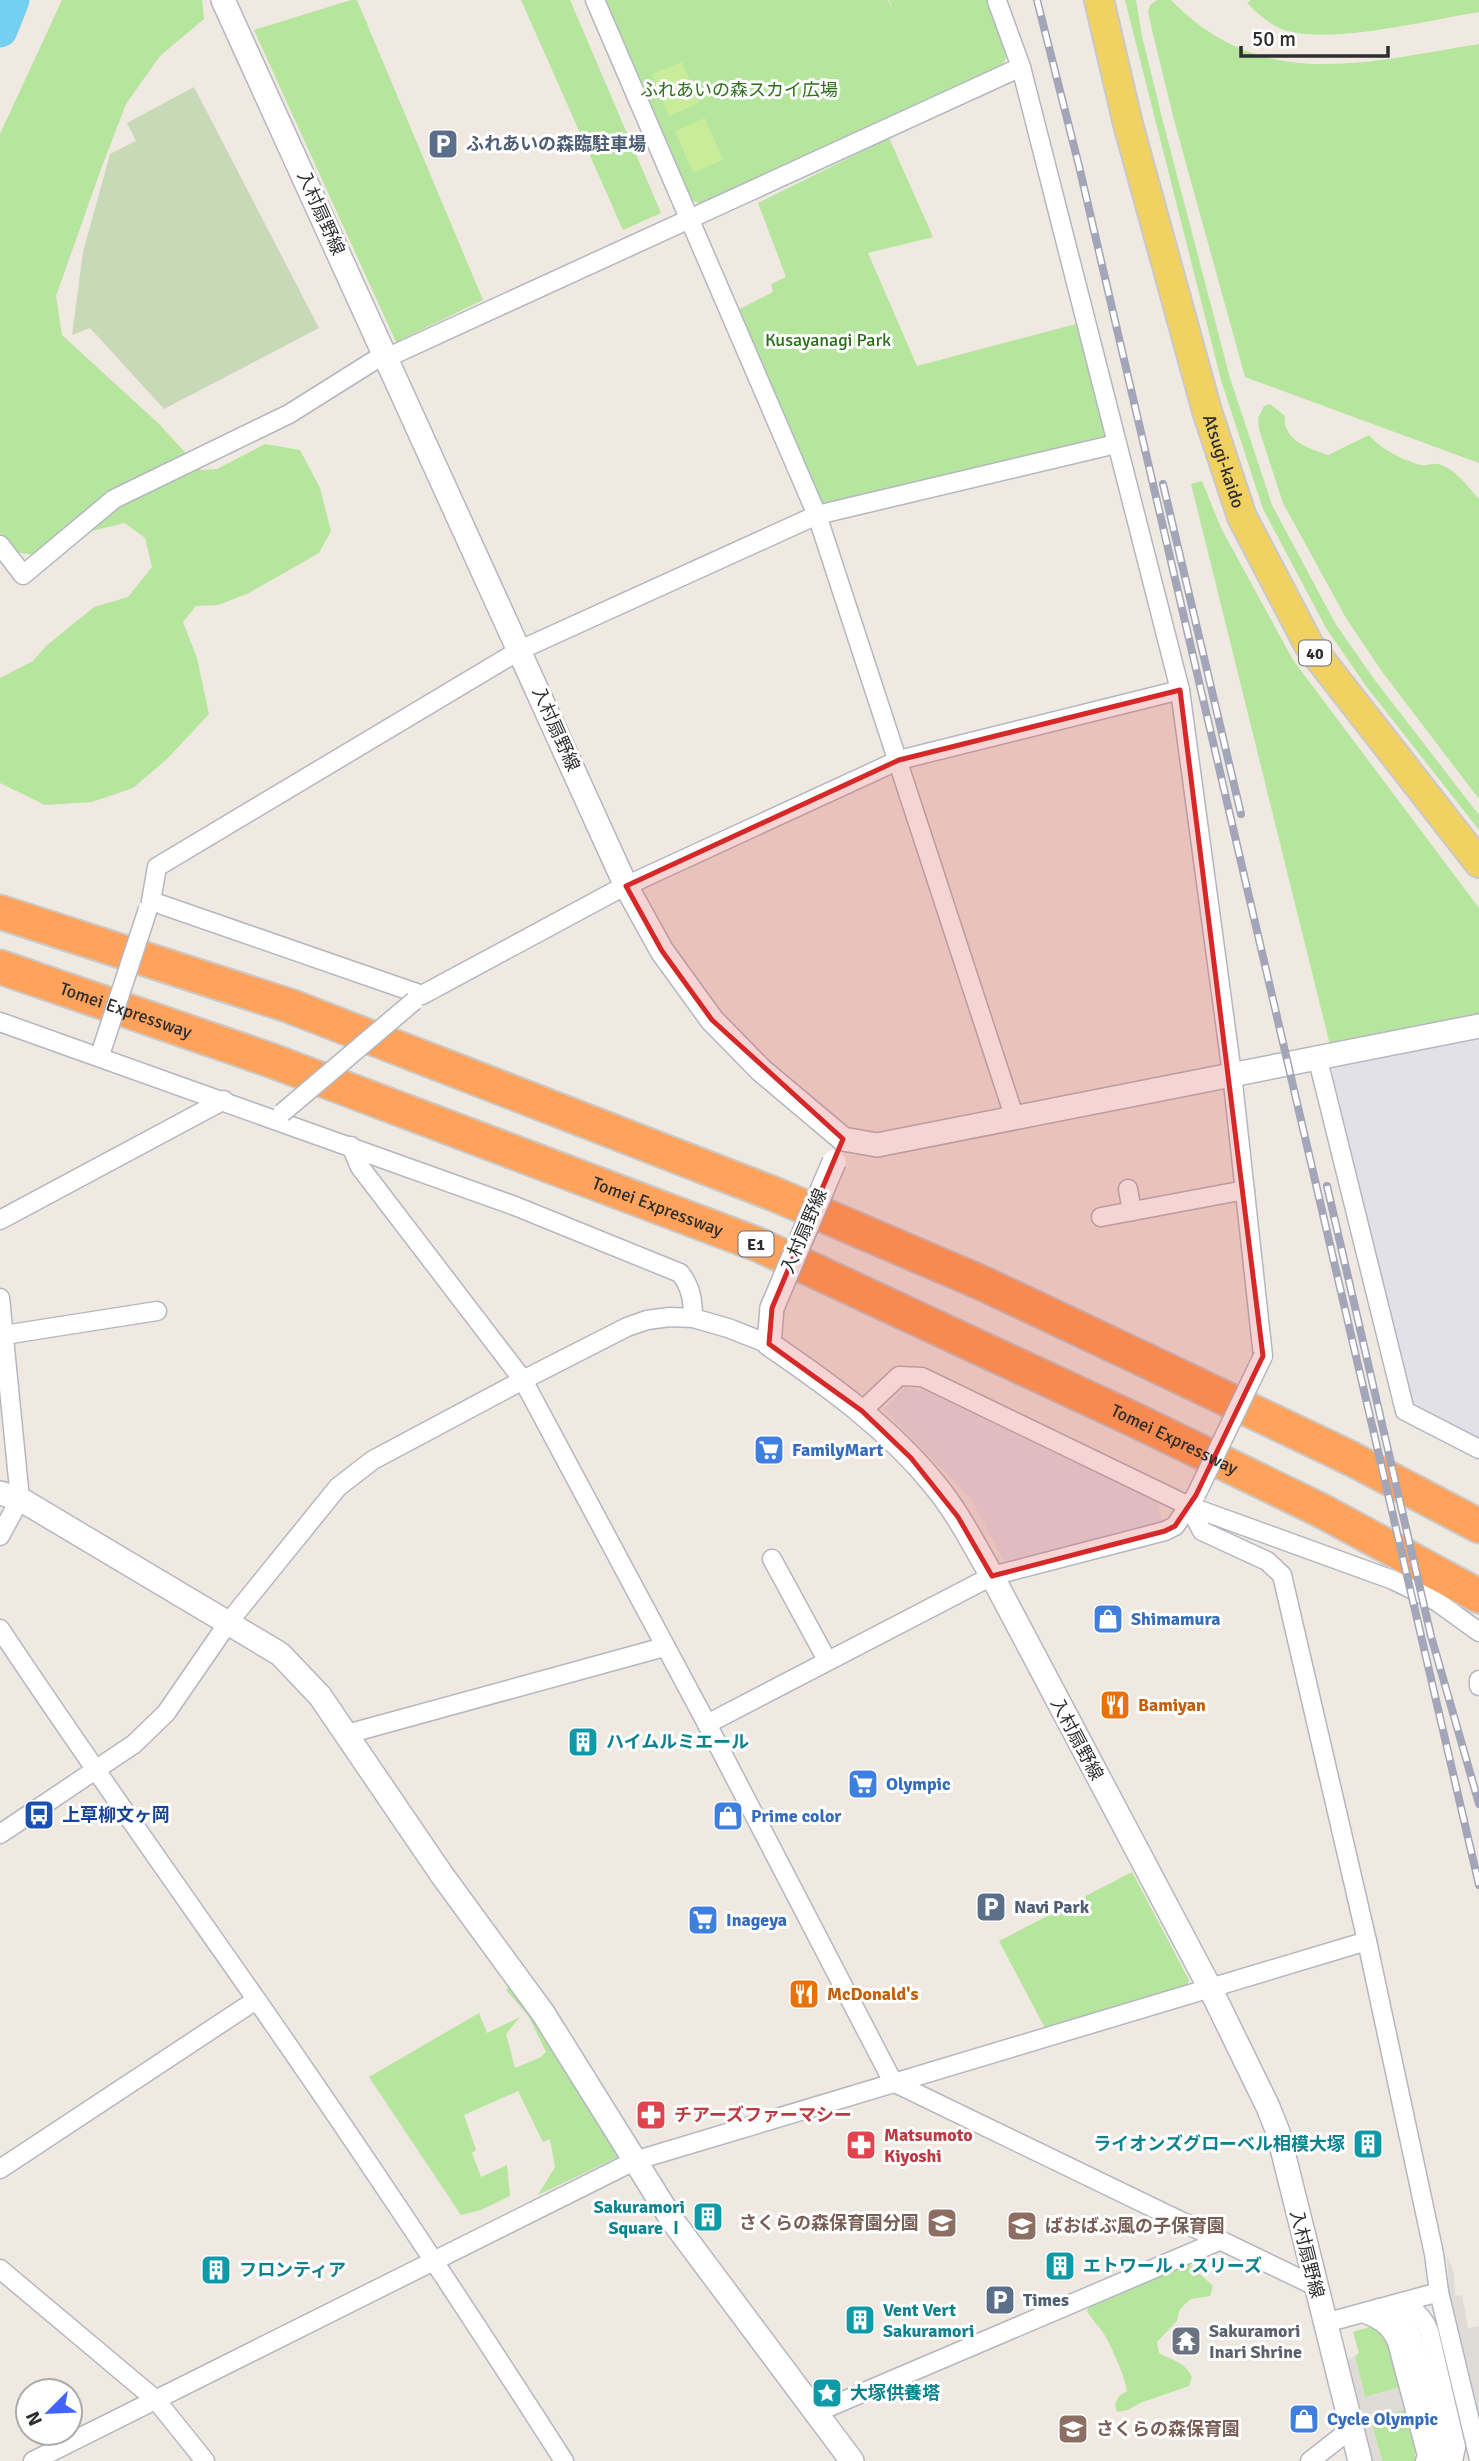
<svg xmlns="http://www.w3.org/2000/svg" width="1479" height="2461" viewBox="0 0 1479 2461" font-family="Signika,'Noto Sans JP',sans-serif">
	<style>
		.industrial { fill: #e3e1e8 }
		.green { fill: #b6e59e }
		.cemetery { fill: #c8d9b8 }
		.pitch { fill: #c9ec9a }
		.plaza { fill: #dfdcd8 }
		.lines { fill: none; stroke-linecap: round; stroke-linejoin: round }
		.river { stroke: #75cff0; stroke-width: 35 }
		.minor-casing { stroke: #b4b7c1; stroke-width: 21 }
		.tertiary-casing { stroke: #b4b7c1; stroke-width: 26 }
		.primary-casing { stroke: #c9c9c9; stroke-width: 32 }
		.motorway-casing { stroke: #c9c9c9; stroke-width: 37 }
		.minor { stroke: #fff; stroke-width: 18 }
		.tertiary { stroke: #fff; stroke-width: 23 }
		.primary { stroke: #f2d163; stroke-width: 28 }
		.motorway { stroke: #ffa35c; stroke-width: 33 }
		.rail-casing { stroke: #a3a6b8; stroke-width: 8 }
		.rail { stroke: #fff; stroke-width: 5; stroke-dasharray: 16; stroke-linecap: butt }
		.minor-bridge-casing { stroke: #b4b7c1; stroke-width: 21; stroke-linecap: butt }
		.tertiary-bridge-casing { stroke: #b4b7c1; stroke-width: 26; stroke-linecap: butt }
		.minor-bridge { stroke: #fff; stroke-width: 18 }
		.tertiary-bridge { stroke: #fff; stroke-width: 23 }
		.marked { fill: #d62828; fill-opacity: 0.2; stroke: #d62828; stroke-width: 5; stroke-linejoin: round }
		.labels { text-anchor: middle; stroke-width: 6; stroke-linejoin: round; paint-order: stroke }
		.shield { fill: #fff; stroke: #6d6d6d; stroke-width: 2 }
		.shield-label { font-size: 16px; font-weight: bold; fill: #2e2e2e }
		.park-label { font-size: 18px; fill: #2c6e1b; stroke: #fff }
		.service-label { font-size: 18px; font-weight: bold; fill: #4e5e75; stroke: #fff; text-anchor: start }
		.street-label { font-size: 18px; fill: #2e2e2e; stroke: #fff }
		.shop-label { font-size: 18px; font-weight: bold; fill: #366cbe; stroke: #fff; text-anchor: start }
		.food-label { font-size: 18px; font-weight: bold; fill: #c56008; stroke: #fff; text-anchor: start }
		.culture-label { font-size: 18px; font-weight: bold; fill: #0d838f; stroke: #fff; text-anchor: start }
		.transit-label { font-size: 18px; font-weight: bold; fill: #164399; stroke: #fff; text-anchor: start }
		.health-label { font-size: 18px; font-weight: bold; fill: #be3a42; stroke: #fff; text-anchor: start }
		.education-label { font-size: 18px; font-weight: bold; fill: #785e54; stroke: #fff; text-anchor: start }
		.worship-label { font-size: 18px; font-weight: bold; fill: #5b616d; stroke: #fff; text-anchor: start }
	</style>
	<rect width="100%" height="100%" fill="#efe9e1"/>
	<g class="industrial">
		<path d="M1479 1036V1441L1413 1409 1330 1078 1337 1063Z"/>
		<path d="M905 1387 927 1392 1158 1502 1163 1525 1007 1567 971 1499 884 1409Z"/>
	</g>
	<g class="green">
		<path d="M62 0H202L204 19 160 56 126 104 101 169 56 296 62 335 159 424 201 470 217 469 265 444 300 450 320 488 331 531 319 553 247 594 218 605 196 606 183 622 197 658 209 714 167 759 133 788 92 802 45 805 0 783V678L33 661 46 646 94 607 128 597 152 567 145 538 125 523 58 539 34 555 15 552 0 533V134Z"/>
		<path d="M351 0H357L483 300 396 342 254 30Z"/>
		<path d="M521 0H570L661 213 623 230Z"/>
		<path d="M603 0H888L894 13 889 0H989L1006 57 1003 66 703 205 687 198Z"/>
		<path d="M1125 0H1136L1142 36 1162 118 1230 378 1272 505 1335 623 1374 679 1479 815V830L1366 686 1326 628 1263 509 1221 380Z"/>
		<path d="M1157 0H1171C1262 94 1366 62 1479 44V463L1245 377 1174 120 1153 34 1148 12 1150 5Z"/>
		<path d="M1251 0H1479V12C1429 20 1327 46 1281 29 1268 23 1257 13 1247 3Z"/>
		<path d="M889 138 933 237 868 253 917 366 1076 324 1106 437 823 506 736 311 773 292 771 284 786 277 758 203Z"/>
		<path d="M1270 404 1285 416C1282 440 1309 449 1328 455L1369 435C1379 448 1404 461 1421 465 1427 466 1432 463 1437 464 1453 466 1469 488 1479 499V799L1383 673 1346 618 1283 503 1259 429 1258 418 1264 406Z"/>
		<path d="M1202 481 1221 528 1293 660 1479 908V1017L1330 1045 1191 484Z"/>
		<path d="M1132 1872 1189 1980 1187 1986 1045 2028 999 1941Z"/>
		<path d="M513 1982 622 2155 538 2195 555 2167 550 2139 543 2142 518 2091 464 2115 476 2150 472 2153 481 2177 507 2165 510 2196 481 2210 461 2215 369 2077 479 2013 487 2033 520 2017 506 2034 515 2068 541 2057 546 2052 529 2017 506 1990Z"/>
		<path d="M1180 2265H1190L1213 2286 1210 2296 1191 2299 1184 2305 1179 2311 1177 2321 1157 2342 1159 2353C1173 2361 1185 2362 1192 2377L1189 2386 1140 2403 1128 2410 1117 2412 1115 2404 1119 2396 1127 2391C1126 2379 1111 2345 1104 2334 1099 2326 1092 2320 1087 2311L1093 2299Z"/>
		<path d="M1370 2327C1394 2331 1396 2367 1401 2387L1365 2397 1355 2356 1359 2353 1353 2332Z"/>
		<path d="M1407 2409 1415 2441V2461H1382L1370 2418Z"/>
	</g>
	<path class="cemetery" d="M194 87 319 328 164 409 90 328 72 335 83 252 110 154 136 141 127 123Z"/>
	<g class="pitch">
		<path d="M682 62 699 103 669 116 652 74Z"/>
		<path d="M705 118 723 160 693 173 675 131Z"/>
	</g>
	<g class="plaza">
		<path d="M1447 2256 1454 2273 1455 2296 1462 2295 1468 2328 1479 2326V2422L1449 2291Z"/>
		<path d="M1355 2356 1365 2397 1401 2387 1407 2409 1370 2419 1382 2461H1372L1348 2359Z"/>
	</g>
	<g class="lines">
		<path class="river" d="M0 30 12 0"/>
		<g class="minor-casing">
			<g id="minor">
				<path d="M595 0 817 515 1015 1119"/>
				<path d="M997 1 1021 67"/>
				<path d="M1116 444 817 515 520 650 157 867 151 901 422 995 617 890 899 760 1180 690"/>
				<path d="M0 545 23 575 114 499 289 414 375 360 397 353 1021 67 1180 690 1232 1074 1263 1356"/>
				<path d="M0 1022 515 1206 680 1273C691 1287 693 1300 693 1318"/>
				<path d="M1317 1056 1405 1411 1479 1449"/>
				<path d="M351 1146 360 1167 523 1380 707 1724 893 2082 1315 2286"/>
				<path d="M1128 1189 1132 1211"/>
				<path d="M1101 1217 1245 1190"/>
				<path d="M0 1220 224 1100"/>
				<path d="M0 1298 20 1499 0 1536"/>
				<path d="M4 1335 157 1311"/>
				<path d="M862 1411 899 1376 922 1377 1189 1506 1393 1580 1436 1601 1479 1632"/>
				<path d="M1189 1506 1202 1531 1267 1561 1282 1575 1367 1941 1434 2254 1439 2292"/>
				<path d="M772 1559 827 1660"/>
				<path d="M0 1629C83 1754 170 1876 256 1999 362 2151 464 2305 564 2461"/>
				<path d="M1479 1680V1686"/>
				<path d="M707 1724 992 1576 1165 1531 1175 1526 1194 1498"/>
				<path d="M347 1734 664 1647"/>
				<path d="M0 1834 134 1744 166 1713 228 1623 338 1487 373 1460 523 1380 627 1327 647 1320 670 1317 693 1318 728 1328 769 1344"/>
				<path d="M0 2169 256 2000"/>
				<path d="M0 2269 156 2400 205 2461"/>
				<path d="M1399 2303C1414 2309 1422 2315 1429 2331L1456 2447 1453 2461"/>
				<path d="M1379 2308C1396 2315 1405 2321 1412 2337L1441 2452 1439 2461"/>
				<path d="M1365 2314C1381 2320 1390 2326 1397 2342L1427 2456 1425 2461"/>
				<path d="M1325 2323 1439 2292 1479 2459"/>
				<path d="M815 2413 1221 2240"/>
				<path d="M33 2461 634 2161 1367 1941"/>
				<path d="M1310 2461 1352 2428"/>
			</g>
		</g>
		<g class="tertiary-casing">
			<g id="tertiary">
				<path d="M223 0 626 886 662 951 712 1020 761 1070 843 1139 877 1145 1479 1026"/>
				<path d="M772 1308 769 1344C829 1385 889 1428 935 1485 958 1513 974 1545 992 1576L1210 1988 1268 2107 1278 2132 1360 2461"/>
				<path d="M0 1493 20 1499 280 1654 320 1696 442 1875 543 2013 672 2220 852 2461"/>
			</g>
		</g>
		<g class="primary-casing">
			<g id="primary">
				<path id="s1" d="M1099 0 1128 124 1207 411 1242 517 1309 645 1479 863"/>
			</g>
		</g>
		<g class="motorway-casing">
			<g id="motorway">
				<path d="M0 912 290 1006 774 1194 982 1283 1164 1369 1352 1459 1479 1526"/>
				<path id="s2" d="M0 967 270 1060 759 1245 1137 1421 1322 1511 1479 1596"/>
			</g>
		</g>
		<use href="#minor" class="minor"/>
		<use href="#tertiary" class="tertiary"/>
		<use href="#primary" class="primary"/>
		<use href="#motorway" class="motorway"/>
		<g class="rail-casing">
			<g id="rail">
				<path d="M1037 0 1079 166 1479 1885"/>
				<path d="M1163 484 1241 814"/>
				<path d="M1327 1186 1431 1636 1479 1804"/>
			</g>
		</g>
		<use href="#rail" class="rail"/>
		<g class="minor-bridge-casing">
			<g id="minor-bridge">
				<path d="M102 1049 148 909"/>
				<path d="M282 1113 414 1001"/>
				<path d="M1196 1495 1263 1356"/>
			</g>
		</g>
		<g class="tertiary-bridge-casing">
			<path id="tertiary-bridge" d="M772 1308 834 1162"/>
		</g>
		<use href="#minor-bridge" class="minor-bridge"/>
		<use href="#tertiary-bridge" class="tertiary-bridge"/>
	</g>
	<path class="marked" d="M1180 690 1263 1356 1196 1495 1175 1526 1165 1531 992 1576 958 1517 911 1458 862 1411 769 1344 772 1308 843 1139 712 1020 662 951 626 886 899 760Z"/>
	<defs>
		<g id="parking-square" transform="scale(1.575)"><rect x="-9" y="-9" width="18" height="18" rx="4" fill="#5c6f8a" stroke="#fff"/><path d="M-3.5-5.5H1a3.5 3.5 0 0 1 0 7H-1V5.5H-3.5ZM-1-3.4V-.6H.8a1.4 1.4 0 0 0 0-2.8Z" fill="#fff"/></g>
		<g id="supermarket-square" transform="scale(1.575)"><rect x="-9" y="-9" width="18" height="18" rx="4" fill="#3f7fe0" stroke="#fff"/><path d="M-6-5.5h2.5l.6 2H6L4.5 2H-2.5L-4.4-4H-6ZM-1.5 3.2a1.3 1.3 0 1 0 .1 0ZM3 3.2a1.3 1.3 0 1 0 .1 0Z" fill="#fff"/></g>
		<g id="shop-square" transform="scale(1.575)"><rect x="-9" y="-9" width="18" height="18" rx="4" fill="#3f7fe0" stroke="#fff"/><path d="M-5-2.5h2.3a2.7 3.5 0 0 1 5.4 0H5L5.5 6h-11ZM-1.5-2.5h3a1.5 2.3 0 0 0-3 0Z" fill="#fff"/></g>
		<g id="restaurant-square" transform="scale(1.575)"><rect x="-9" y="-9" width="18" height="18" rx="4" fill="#e8710a" stroke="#fff"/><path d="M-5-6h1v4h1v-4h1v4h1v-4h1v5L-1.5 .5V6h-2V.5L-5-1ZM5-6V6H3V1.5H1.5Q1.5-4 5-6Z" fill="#fff"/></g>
		<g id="building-square" transform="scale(1.575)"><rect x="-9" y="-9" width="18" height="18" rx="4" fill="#0f9aa8" stroke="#fff"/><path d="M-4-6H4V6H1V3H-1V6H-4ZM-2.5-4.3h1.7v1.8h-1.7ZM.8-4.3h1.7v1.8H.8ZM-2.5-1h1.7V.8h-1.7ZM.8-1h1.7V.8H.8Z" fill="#fff"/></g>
		<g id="bus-square" transform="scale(1.575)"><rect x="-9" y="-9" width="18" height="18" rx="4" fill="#1a4fb4" stroke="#fff"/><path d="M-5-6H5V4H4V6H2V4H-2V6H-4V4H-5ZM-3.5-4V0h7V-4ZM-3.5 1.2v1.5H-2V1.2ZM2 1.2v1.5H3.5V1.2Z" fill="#fff"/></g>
		<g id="pharmacy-square" transform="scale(1.575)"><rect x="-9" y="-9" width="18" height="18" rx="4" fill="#e0444e" stroke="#fff"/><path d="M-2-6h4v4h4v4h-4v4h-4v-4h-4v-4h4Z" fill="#fff"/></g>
		<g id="school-square" transform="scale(1.575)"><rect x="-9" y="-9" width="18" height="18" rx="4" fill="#8d6e63" stroke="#fff"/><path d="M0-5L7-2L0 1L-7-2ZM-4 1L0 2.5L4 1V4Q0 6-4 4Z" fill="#fff"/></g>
		<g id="temple-square" transform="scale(1.575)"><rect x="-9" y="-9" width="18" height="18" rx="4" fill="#6b7280" stroke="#fff"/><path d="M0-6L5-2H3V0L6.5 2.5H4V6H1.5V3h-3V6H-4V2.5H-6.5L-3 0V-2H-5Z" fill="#fff"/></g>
		<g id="sight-square" transform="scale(1.575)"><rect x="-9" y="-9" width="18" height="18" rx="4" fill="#0f9aa8" stroke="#fff"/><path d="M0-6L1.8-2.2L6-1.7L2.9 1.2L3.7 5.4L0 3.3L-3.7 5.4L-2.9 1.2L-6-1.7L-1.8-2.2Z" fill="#fff"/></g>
	</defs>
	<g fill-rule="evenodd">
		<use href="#parking-square" x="443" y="144"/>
		<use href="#supermarket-square" x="769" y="1450"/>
		<use href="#shop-square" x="1108" y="1619"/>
		<use href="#restaurant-square" x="1115" y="1705"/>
		<use href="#building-square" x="583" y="1742"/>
		<use href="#supermarket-square" x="863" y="1784"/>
		<use href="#bus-square" x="39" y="1815"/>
		<use href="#shop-square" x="728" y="1816"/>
		<use href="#parking-square" x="991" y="1907"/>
		<use href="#supermarket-square" x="703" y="1920"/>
		<use href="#restaurant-square" x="804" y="1994"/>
		<use href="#pharmacy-square" x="651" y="2115"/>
		<use href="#building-square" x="1368" y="2144"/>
		<use href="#pharmacy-square" x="861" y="2145"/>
		<use href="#building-square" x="708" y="2217"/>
		<use href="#school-square" x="942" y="2223"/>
		<use href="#school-square" x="1022" y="2226"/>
		<use href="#building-square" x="1060" y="2266"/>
		<use href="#building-square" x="216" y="2270"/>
		<use href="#parking-square" x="1000" y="2300"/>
		<use href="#building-square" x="860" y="2320"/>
		<use href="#temple-square" x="1186" y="2341"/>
		<use href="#sight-square" x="827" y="2393"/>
		<use href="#shop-square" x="1304" y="2419"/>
		<use href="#school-square" x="1073" y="2429"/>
	</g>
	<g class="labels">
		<g class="shield">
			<rect x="1299" y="640.5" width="32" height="25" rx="5"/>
			<rect x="738.5" y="1231.5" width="35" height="25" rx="5"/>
		</g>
		<g class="shield-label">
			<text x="1315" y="659">40</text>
			<text x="756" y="1250">E1</text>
		</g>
		<g class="park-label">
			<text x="739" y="96">ふれあいの森スカイ広場</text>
			<text x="828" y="346">Kusayanagi Park</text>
		</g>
		<g class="service-label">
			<text x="466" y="150">ふれあいの森臨駐車場</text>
			<text x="1014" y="1913">Navi Park</text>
			<text x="1023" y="2306">Times</text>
		</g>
		<g class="street-label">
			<text transform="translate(321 213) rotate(66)" y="6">入村扇野線</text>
			<text dy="6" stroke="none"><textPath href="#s1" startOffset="478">Atsugi-kaido</textPath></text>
			<text transform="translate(556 729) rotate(66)" y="6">入村扇野線</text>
			<text dy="6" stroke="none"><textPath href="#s2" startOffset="133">Tomei Expressway</textPath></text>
			<text dy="6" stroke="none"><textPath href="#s2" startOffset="700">Tomei Expressway</textPath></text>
			<text transform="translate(804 1231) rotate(-67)" y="6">入村扇野線</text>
			<text dy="6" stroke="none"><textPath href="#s2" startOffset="1267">Tomei Expressway</textPath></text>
			<text transform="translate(1077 1739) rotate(62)" y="6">入村扇野線</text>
			<text transform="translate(1307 2254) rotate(76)" y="6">入村扇野線</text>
		</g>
		<g class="shop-label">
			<text x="792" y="1456">FamilyMart</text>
			<text x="1131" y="1625">Shimamura</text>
			<text x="886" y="1790">Olympic</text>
			<text x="751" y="1822">Prime color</text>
			<text x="726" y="1926">Inageya</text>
			<text x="1327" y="2425">Cycle Olympic</text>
		</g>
		<g class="food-label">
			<text x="1138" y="1711">Bamiyan</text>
			<text x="827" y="2000">McDonald's</text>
		</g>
		<g class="culture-label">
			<text x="606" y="1748">ハイムルミエール</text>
			<text x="1345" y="2150" text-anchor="end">ライオンズグローベル相模大塚</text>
			<text x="685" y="2213" text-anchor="end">Sakuramori<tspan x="685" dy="21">Square Ⅰ</tspan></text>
			<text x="1083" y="2272">エトワール・スリーズ</text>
			<text x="239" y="2276">フロンティア</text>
			<text x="883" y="2316">Vent Vert<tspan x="883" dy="21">Sakuramori</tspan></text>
			<text x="850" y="2399">大塚供養塔</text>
		</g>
		<g class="transit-label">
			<text x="62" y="1821">上草柳文ヶ岡</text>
		</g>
		<g class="health-label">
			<text x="674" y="2121">チアーズファーマシー</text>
			<text x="884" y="2141">Matsumoto<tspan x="884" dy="21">Kiyoshi</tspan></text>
		</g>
		<g class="education-label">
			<text x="919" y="2229" text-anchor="end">さくらの森保育園分園</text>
			<text x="1045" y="2232">ばおばぶ風の子保育園</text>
			<text x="1096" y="2435">さくらの森保育園</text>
		</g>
		<g class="worship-label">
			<text x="1209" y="2337">Sakuramori<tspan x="1209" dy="21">Inari Shrine</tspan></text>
		</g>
	</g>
	<g transform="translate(49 2412) rotate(246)"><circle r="33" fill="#ffffff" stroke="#ababab" stroke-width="2"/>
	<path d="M0-5L12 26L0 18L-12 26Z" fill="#4264fb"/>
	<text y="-10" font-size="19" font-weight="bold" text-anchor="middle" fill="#2e2e2e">N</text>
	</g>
	<path d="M1241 46v10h147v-10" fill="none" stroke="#2e2e2e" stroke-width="3.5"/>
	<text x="1252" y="46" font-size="21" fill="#2e2e2e" stroke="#ffffff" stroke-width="5" paint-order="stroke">50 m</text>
</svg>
